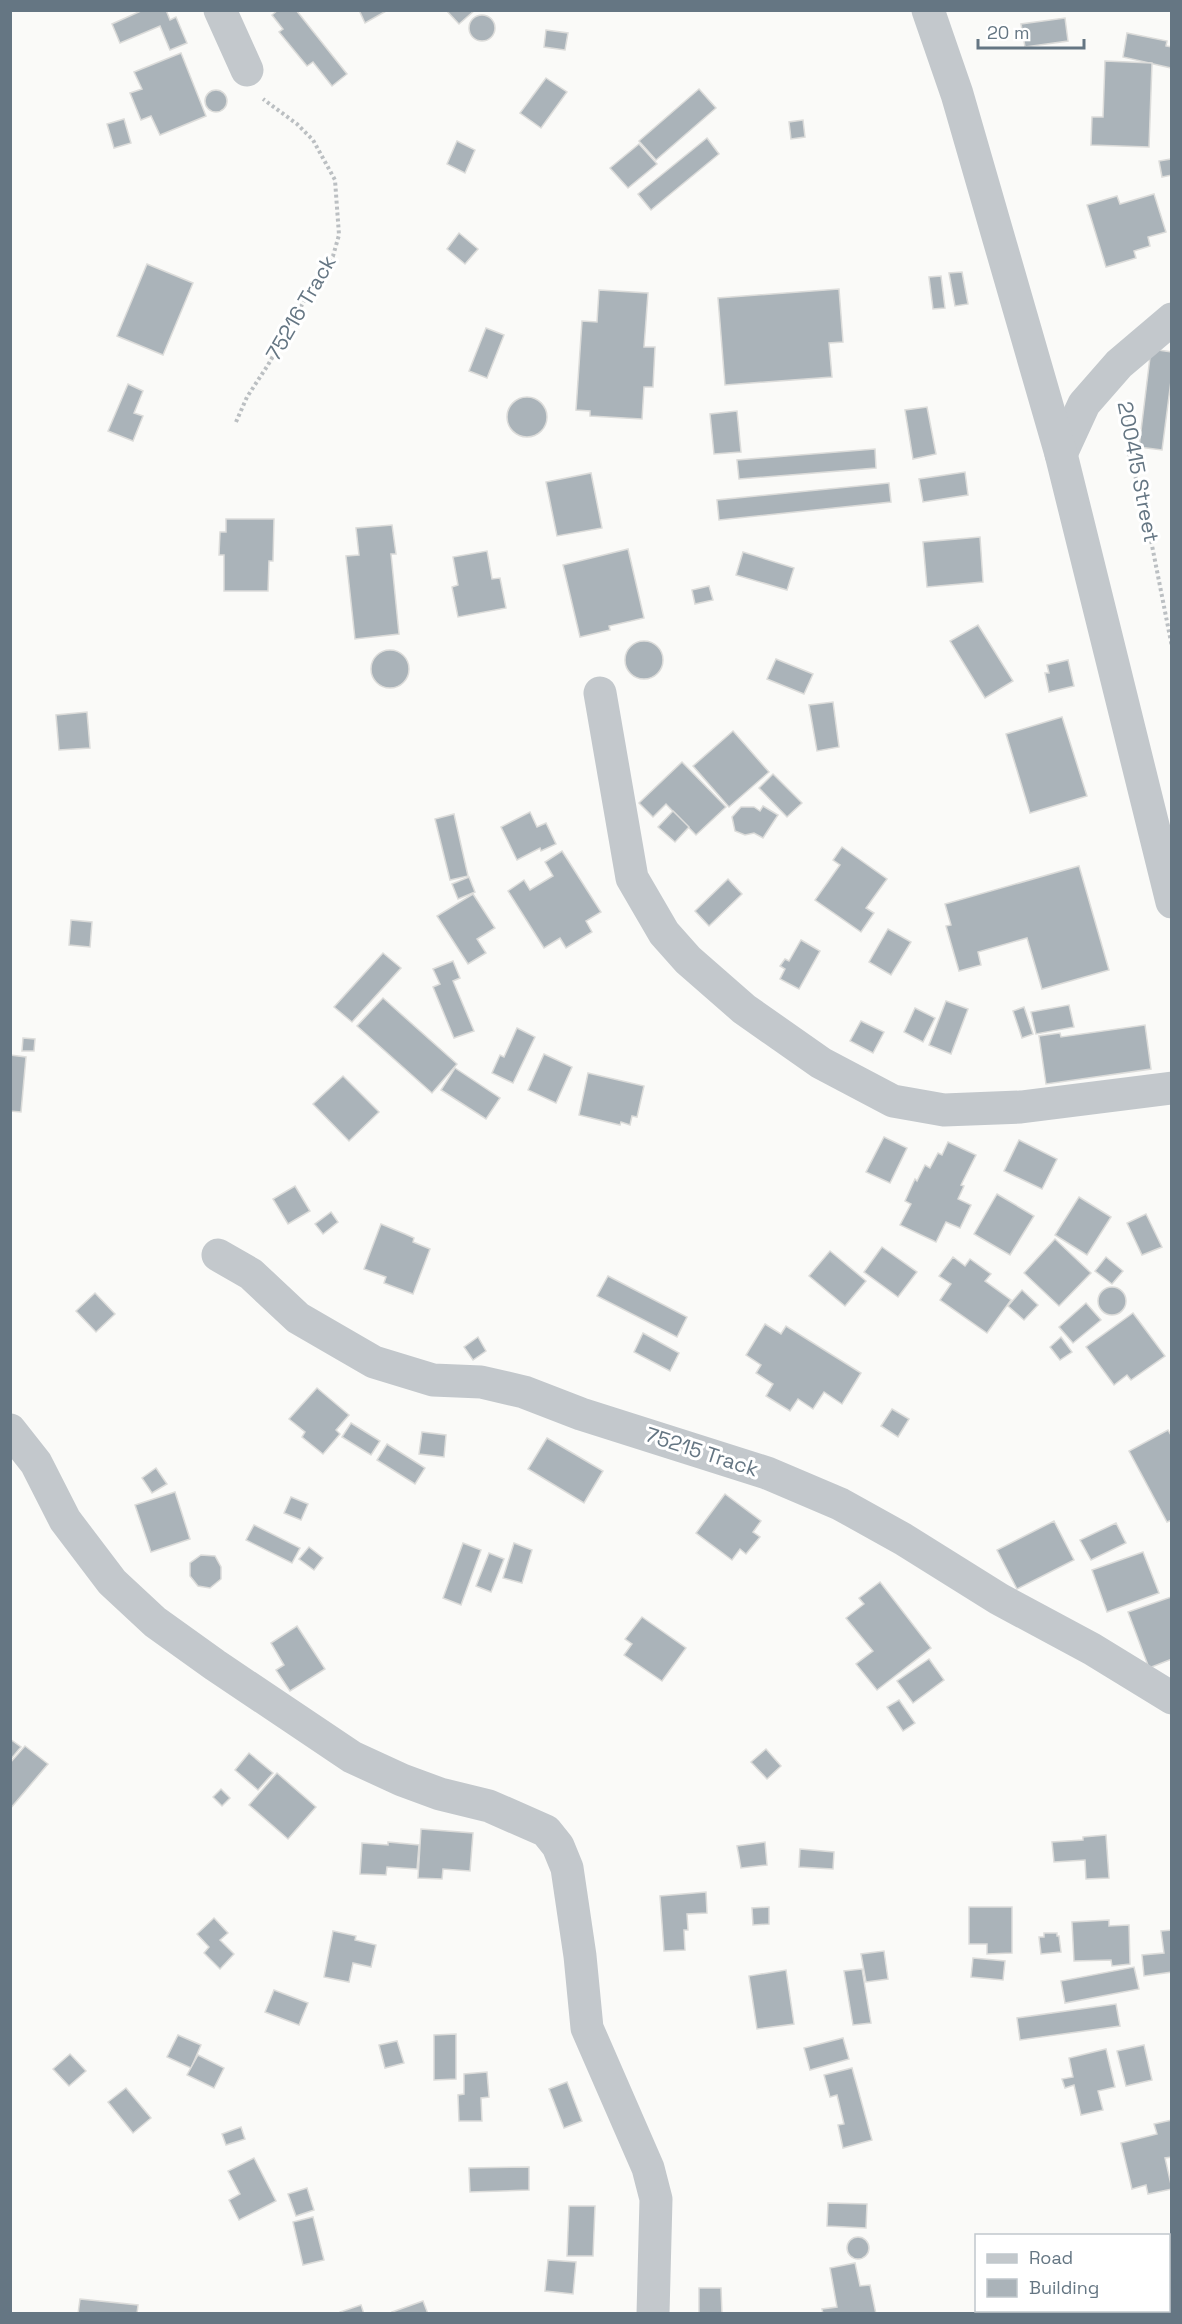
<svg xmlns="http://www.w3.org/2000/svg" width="1182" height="2324" viewBox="0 0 1182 2324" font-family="'Space Grotesk',sans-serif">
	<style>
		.building { fill: #aab3b9; stroke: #dcdcda; stroke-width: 1.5 }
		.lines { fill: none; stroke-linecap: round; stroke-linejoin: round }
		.path { stroke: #bbbfc2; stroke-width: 4; stroke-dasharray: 3 3; stroke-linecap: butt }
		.minor { stroke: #c3c8cc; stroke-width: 33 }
		.tertiary { stroke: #c3c8cc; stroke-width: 33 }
		.labels { text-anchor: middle; stroke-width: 6; stroke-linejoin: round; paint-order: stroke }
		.street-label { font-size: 21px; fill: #657683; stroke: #fff }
	</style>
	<rect width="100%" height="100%" fill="#fafaf8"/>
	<g class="building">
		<path d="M143 10H166L170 20 176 17 187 43 170 50 160 26 120 43 112 24Z"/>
		<path d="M278 10H296L347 74 332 86 313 62 307 66 279 32 283 29 272 15Z"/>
		<path d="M359 10H388L365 23Z"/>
		<path d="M446 10H475L459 24Z"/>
		<circle cx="482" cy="28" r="13"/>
		<path d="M1065 18 1068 41 1025 47 1021 24Z"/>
		<path d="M546 30 568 33 565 50 544 47Z"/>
		<path d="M1127 33 1167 41 1166 46 1172 47 1171 68 1123 57Z"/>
		<path d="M181 53 206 116 160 135 151 116 141 120 130 93 142 89 134 72Z"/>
		<path d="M1105 61 1152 63 1149 147 1091 145 1092 117H1103Z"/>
		<path d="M546 78 567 92 541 128 520 113Z"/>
		<path d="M699 89 716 108 656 160 639 141Z"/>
		<circle cx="216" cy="101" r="11"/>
		<path d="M124 119 131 143 114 148 107 124Z"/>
		<path d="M803 120 805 137 791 139 789 122Z"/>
		<path d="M707 138 719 154 651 210 638 194Z"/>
		<path d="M457 141 475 150 465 173 447 164Z"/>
		<path d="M639 144 657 164 628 188 610 168Z"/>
		<path d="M1171 159 1172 175 1162 177 1159 161Z"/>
		<path d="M1154 194 1166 232 1148 237 1150 246 1134 251 1136 258 1106 267 1087 205 1117 196 1120 204Z"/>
		<path d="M459 233 478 249 465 264 447 249Z"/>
		<path d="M147 264 193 283 163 355 117 336Z"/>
		<path d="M962 272 968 304 955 306 949 273Z"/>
		<path d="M941 276 945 308 933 309 929 277Z"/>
		<path d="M839 289 843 342 829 343 832 377 725 385 718 298Z"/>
		<path d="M599 290 648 293 644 347H655L653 387H644L642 419 590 416V411L576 410 582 321 597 322Z"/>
		<path d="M486 328 504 335 487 378 469 371Z"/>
		<path d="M1151 349 1172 352V373L1162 450 1139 447Z"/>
		<path d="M128 384 143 391 134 413 143 416 133 441 108 431Z"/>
		<circle cx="527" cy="417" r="20"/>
		<path d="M927 407 936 454 913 459 905 410Z"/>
		<path d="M737 411 741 452 714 454 710 414Z"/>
		<path d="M875 449 876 468 739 479 737 460Z"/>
		<path d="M965 472 968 495 923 502 919 479Z"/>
		<path d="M591 473 602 528 557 536 546 482Z"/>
		<path d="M889 483 891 502 719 520 717 500Z"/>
		<path d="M226 519H274L273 561H269L268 591H224V555H219L220 532H226Z"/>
		<path d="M392 525 396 554H391L399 634 355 639 346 556 359 555 356 528Z"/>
		<path d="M980 537 983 582 927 587 923 542Z"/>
		<path d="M628 549 644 618 609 626 610 630 580 637 563 565Z"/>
		<path d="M487 551 492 579 500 578 506 608 458 617 452 587 458 585 453 557Z"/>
		<path d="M743 552 794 568 787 590 736 575Z"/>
		<path d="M709 586 713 600 695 604 692 590Z"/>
		<path d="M978 625 1013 681 985 698 950 641Z"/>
		<circle cx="644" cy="660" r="19"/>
		<circle cx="390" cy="669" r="19"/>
		<path d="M776 659 813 674 804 694 767 679Z"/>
		<path d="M1068 660 1074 686 1049 692 1045 673H1049L1047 665Z"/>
		<path d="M833 702 839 747 817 751 809 705Z"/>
		<path d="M87 712 90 748 59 750 56 715Z"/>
		<path d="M1062 717 1087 796 1030 813 1006 734Z"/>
		<path d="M733 731 769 772 729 807 693 766Z"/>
		<path d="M682 762 726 807 696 835 666 804 653 817 639 803Z"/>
		<path d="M773 774 802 803 787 817 759 788Z"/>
		<path d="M763 806 778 815 763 838 754 833 745 835 735 831 732 817 741 807H754L760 811Z"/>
		<path d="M673 811 689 827 675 842 658 827Z"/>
		<path d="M530 812 537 827 546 823 556 844 541 851 540 848 517 860 501 827Z"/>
		<path d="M454 814 468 876 450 880 435 819Z"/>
		<path d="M842 847 887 879 866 908 874 913 861 932 815 900 840 865 833 860Z"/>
		<path d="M562 851 601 912 586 921 592 932 566 948 560 938 544 948 508 891 524 880 530 890 553 876 545 862Z"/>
		<path d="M1079 866 1109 970 1042 989 1027 938 978 952 981 965 959 971 946 926 951 925 945 904Z"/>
		<path d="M469 877 475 892 458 899 452 884Z"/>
		<path d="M728 879 742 894 709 926 695 911Z"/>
		<path d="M473 894 495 928 477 939 486 953 468 964 437 916Z"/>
		<path d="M71 920 92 922 90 947 69 945Z"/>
		<path d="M888 929 911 942 891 975 869 962Z"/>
		<path d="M801 940 820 951 799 989 780 979 785 969 780 966 785 959 789 961Z"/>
		<path d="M383 953 401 968 352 1022 334 1007Z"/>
		<path d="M453 961 460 978 453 981 474 1031 454 1038 433 987 440 984 433 969Z"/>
		<path d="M383 998 457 1064 432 1093 357 1026Z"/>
		<path d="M946 1001 968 1009 951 1054 929 1045Z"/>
		<path d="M1069 1005 1074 1027 1036 1034 1031 1012Z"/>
		<path d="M1024 1007 1033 1034 1022 1038 1013 1011Z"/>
		<path d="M915 1008 935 1018 923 1042 904 1032Z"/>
		<path d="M861 1021 884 1032 873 1053 850 1041Z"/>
		<path d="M1145 1025 1151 1069 1046 1084 1039 1036 1060 1033 1061 1037Z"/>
		<path d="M517 1028 535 1037 513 1083 492 1073 500 1055 504 1057Z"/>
		<path d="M23 1038 35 1039 34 1051H22Z"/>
		<path d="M544 1054 572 1067 556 1103 528 1090Z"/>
		<path d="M10 1055 26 1057 21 1112 10 1111Z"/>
		<path d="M455 1068 500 1098 486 1119 441 1090Z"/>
		<path d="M588 1073 644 1086 637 1117 632 1116 630 1125 621 1122 620 1125 579 1115Z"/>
		<path d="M343 1076 379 1112 349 1141 313 1104Z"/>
		<path d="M884 1137 907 1148 890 1183 866 1172Z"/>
		<path d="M1019 1140 1057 1159 1042 1189 1004 1171Z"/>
		<path d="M948 1142 976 1155 961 1185 964 1186 958 1199 971 1205 960 1228 946 1222 936 1242 900 1225 911 1204 905 1201 915 1179 917 1181 925 1165 930 1168 938 1153 942 1155Z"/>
		<path d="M295 1186 310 1211 288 1224 273 1199Z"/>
		<path d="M997 1194 1034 1216 1010 1255 974 1234Z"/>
		<path d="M1079 1197 1111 1217 1087 1255 1055 1235Z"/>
		<path d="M331 1212 338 1222 323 1234 315 1224Z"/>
		<path d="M1146 1214 1162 1247 1142 1255 1127 1223Z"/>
		<path d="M381 1224 405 1234 414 1238 413 1242 430 1249 413 1294 384 1283 386 1277 364 1269Z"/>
		<path d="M1055 1239 1091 1273 1059 1306 1024 1273Z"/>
		<path d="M882 1247 917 1272 898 1297 864 1272Z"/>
		<path d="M830 1251 866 1281 845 1306 809 1276Z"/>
		<path d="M953 1257 965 1266 970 1259 991 1274 985 1281 1011 1300 987 1333 940 1300 951 1284 939 1276Z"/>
		<path d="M1106 1257 1123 1271 1112 1284 1095 1271Z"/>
		<path d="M608 1276 687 1317 677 1337 597 1296Z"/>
		<circle cx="1112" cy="1301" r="14"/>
		<path d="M1022 1290 1038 1305 1024 1320 1008 1306Z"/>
		<path d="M95 1293 115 1314 96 1332 76 1311Z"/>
		<path d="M1086 1303 1101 1320 1073 1343 1059 1327Z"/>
		<path d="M1133 1313 1165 1356 1131 1380 1127 1375 1114 1385 1086 1347Z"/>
		<path d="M765 1324 781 1334 786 1326 861 1373 842 1404 824 1392 813 1409 798 1399 790 1411 766 1396 773 1384 756 1373 761 1365 746 1355Z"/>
		<path d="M643 1333 679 1353 670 1371 634 1352Z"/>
		<path d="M478 1337 486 1351 473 1360 464 1347Z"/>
		<path d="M1061 1337 1072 1352 1060 1360 1050 1347Z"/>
		<path d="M317 1388 349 1415 336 1430 340 1434 323 1454 302 1437 305 1432 289 1419Z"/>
		<path d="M892 1409 909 1419 898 1437 881 1426Z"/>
		<path d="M351 1423 380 1441 371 1455 342 1437Z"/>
		<path d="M1168 1430 1172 1437V1520L1167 1522 1129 1451Z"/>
		<path d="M422 1432 446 1435 444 1457 419 1454Z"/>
		<path d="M547 1438 603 1471 584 1503 528 1469Z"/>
		<path d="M387 1444 425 1468 415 1484 377 1460Z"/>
		<path d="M156 1468 167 1484 152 1493 142 1478Z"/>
		<path d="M175 1492 190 1539 151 1552 135 1505Z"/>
		<path d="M725 1494 761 1521 753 1532 760 1537 746 1554 740 1549 732 1560 696 1533Z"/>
		<path d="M291 1497 308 1504 301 1520 284 1513Z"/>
		<path d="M1054 1521 1074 1560 1017 1589 997 1550Z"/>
		<path d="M1116 1523 1126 1543 1091 1560 1080 1540Z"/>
		<path d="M254 1525 300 1548 292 1563 246 1540Z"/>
		<path d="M463 1543 481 1550 461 1605 443 1598Z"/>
		<path d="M514 1543 532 1550 522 1583 503 1578Z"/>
		<path d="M309 1547 323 1558 314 1570 299 1559Z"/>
		<path d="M1143 1552 1159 1593 1107 1612 1092 1570Z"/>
		<path d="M489 1553 504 1559 491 1592 476 1586Z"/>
		<path d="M201 1555 215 1556 221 1567V1579L210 1588 198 1586 190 1576V1563Z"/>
		<path d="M880 1582 931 1648 877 1690 856 1664 873 1651 846 1618 864 1604 859 1598Z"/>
		<path d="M1171 1597 1172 1659 1149 1668 1128 1612Z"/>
		<path d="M642 1617 686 1648 662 1681 624 1655 632 1644 625 1639Z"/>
		<path d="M297 1626 325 1669 290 1691 276 1670 284 1665 271 1643Z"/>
		<path d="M929 1659 944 1680 913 1703 897 1681Z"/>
		<path d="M899 1700 915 1723 903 1731 887 1707Z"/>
		<path d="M10 1739 21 1747 10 1760Z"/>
		<path d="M25 1746 48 1764 10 1809V1763Z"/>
		<path d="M766 1749 781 1766 767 1779 751 1762Z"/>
		<path d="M249 1753 273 1773 258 1790 235 1770Z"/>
		<path d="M277 1773 316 1807 288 1839 249 1805Z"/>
		<path d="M221 1789 230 1798 222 1806 213 1797Z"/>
		<path d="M421 1829 473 1833 470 1871 443 1869 442 1879 418 1878Z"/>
		<path d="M1106 1835 1109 1878 1086 1879 1085 1860 1054 1862 1052 1842 1083 1840V1837Z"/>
		<path d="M388 1842 419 1845 417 1869 387 1867 386 1875 360 1874 362 1843 388 1845Z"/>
		<path d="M765 1842 767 1865 741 1868 737 1846Z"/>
		<path d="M800 1849 834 1852 833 1869 799 1867Z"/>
		<path d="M706 1892 707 1913 687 1914 688 1930H684L685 1950 664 1951 660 1896Z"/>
		<path d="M769 1907V1924L753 1925 752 1908Z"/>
		<path d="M969 1907H1012V1953L987 1954V1944H969Z"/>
		<path d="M214 1918 228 1933 220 1940 234 1954 220 1969 204 1953 209 1947 197 1934Z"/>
		<path d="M1109 1920V1926L1129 1925 1130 1964 1112 1966 1111 1960 1074 1961 1072 1922Z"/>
		<path d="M1172 1930V1972L1144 1976 1142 1955 1164 1953 1161 1931Z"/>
		<path d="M333 1931 356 1936 355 1940 376 1945 371 1967 353 1963 349 1982 324 1977Z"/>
		<path d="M1044 1933H1057V1936H1059L1061 1952 1041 1954 1039 1937H1044Z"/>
		<path d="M884 1951 888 1979 866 1982 861 1954Z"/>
		<path d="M973 1958 1005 1961 1003 1980 971 1977Z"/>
		<path d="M1134 1967 1139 1989 1065 2003 1061 1981Z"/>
		<path d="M862 1969 871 2023 853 2025 844 1971Z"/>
		<path d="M786 1970 794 2024 757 2029 749 1976Z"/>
		<path d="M274 1990 308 2003 299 2025 265 2012Z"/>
		<path d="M1116 2004 1120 2026 1020 2040 1017 2018Z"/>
		<path d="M456 2034V2079L434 2080V2035Z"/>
		<path d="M178 2035 201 2045 191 2068 167 2057Z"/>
		<path d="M843 2038 849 2059 810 2070 804 2048Z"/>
		<path d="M397 2041 404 2063 385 2068 379 2045Z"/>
		<path d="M1144 2045 1152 2080 1126 2086 1117 2051Z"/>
		<path d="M1106 2049 1115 2087 1098 2091 1103 2110 1081 2115 1074 2085 1065 2088 1062 2079 1073 2077 1069 2058Z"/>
		<path d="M70 2054 86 2071 69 2086 53 2069Z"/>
		<path d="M198 2055 224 2068 214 2088 187 2075Z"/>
		<path d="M852 2068 872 2140 843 2148 838 2125 844 2124 837 2095 830 2097 824 2075Z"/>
		<path d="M487 2072 489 2097 481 2098 482 2121H459L458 2095 464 2094V2074Z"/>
		<path d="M567 2082 582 2121 564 2128 549 2089Z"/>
		<path d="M126 2088 151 2118 133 2133 108 2102Z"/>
		<path d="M1172 2120V2157L1165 2158 1172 2189 1148 2194 1146 2185 1132 2189 1121 2143 1157 2134 1154 2124Z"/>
		<path d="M241 2127 245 2139 226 2145 222 2134Z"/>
		<path d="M254 2158 276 2201 239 2220 229 2200 240 2194 228 2171Z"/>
		<path d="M529 2167V2190L470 2192 469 2168Z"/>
		<path d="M307 2188 314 2210 296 2216 288 2194Z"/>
		<path d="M828 2203 867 2204 866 2228 827 2226Z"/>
		<path d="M569 2206H595L593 2256H567Z"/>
		<path d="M313 2217 324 2260 303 2265 293 2222Z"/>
		<circle cx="858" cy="2248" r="11"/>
		<path d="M548 2260 576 2262 573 2294 545 2291Z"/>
		<path d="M855 2263 860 2286 870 2285 876 2314H823L822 2309 837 2307 830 2268Z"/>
		<path d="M699 2288H721L722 2314H699Z"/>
		<path d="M80 2299 138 2305 137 2314H78Z"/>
		<path d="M423 2301 428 2314H393L392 2312Z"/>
		<path d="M361 2305 364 2314H340V2312Z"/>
	</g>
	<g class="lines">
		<g class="path">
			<path d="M1125 412 1130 458 1145 510 1172 647"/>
			<path d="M236 422 247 397 268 365 316 280 333 256 339 235 335 180 313 140 297 124 263 99"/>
		</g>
		<g class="minor">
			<path d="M220 10 247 70"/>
			<path d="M1061 454 1084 404 1119 364 1172 319"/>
			<path d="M600 693 632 878 664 933 688 960 744 1009 821 1063 893 1101 944 1110 1021 1107 1172 1088"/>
			<path d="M218 1255 251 1274 298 1318 374 1362 433 1380 481 1382 524 1392 581 1414 767 1473 840 1504 903 1539 999 1599 1092 1649 1172 1698"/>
			<path d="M10 1430 36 1463 65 1520 112 1582 155 1622 215 1665 352 1757 402 1780 440 1794 489 1806 546 1831 558 1846 567 1868 580 1956 587 2028 648 2168 656 2199 653 2314"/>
		</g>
		<path class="tertiary" d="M928 10 957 94 1061 454 1172 902"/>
	</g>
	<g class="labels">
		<g class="street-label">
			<text transform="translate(301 308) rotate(-60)" y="7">75216 Track</text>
			<text transform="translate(1138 472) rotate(79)" y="7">200415 Street</text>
			<text transform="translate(702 1452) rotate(18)" y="7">75215 Track</text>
		</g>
	</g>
	<rect width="1182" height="2324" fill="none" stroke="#657683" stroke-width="24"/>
	<rect x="975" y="2234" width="195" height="78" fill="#ffffff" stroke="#c1c8cd" stroke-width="1.5"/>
	<rect x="987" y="2254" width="30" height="9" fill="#c3c8cc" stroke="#c1c8cd" stroke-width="1.5"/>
	<text x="1029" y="2264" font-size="18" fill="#657683">Road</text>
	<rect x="987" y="2279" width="30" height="18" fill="#aab3b9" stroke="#c1c8cd" stroke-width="1.5"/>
	<text x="1029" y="2294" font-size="18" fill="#657683">Building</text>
	<path d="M978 39v9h106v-9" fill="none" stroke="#657683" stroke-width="3"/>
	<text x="987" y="39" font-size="18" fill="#657683" stroke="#ffffff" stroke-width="4.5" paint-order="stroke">20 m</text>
</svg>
